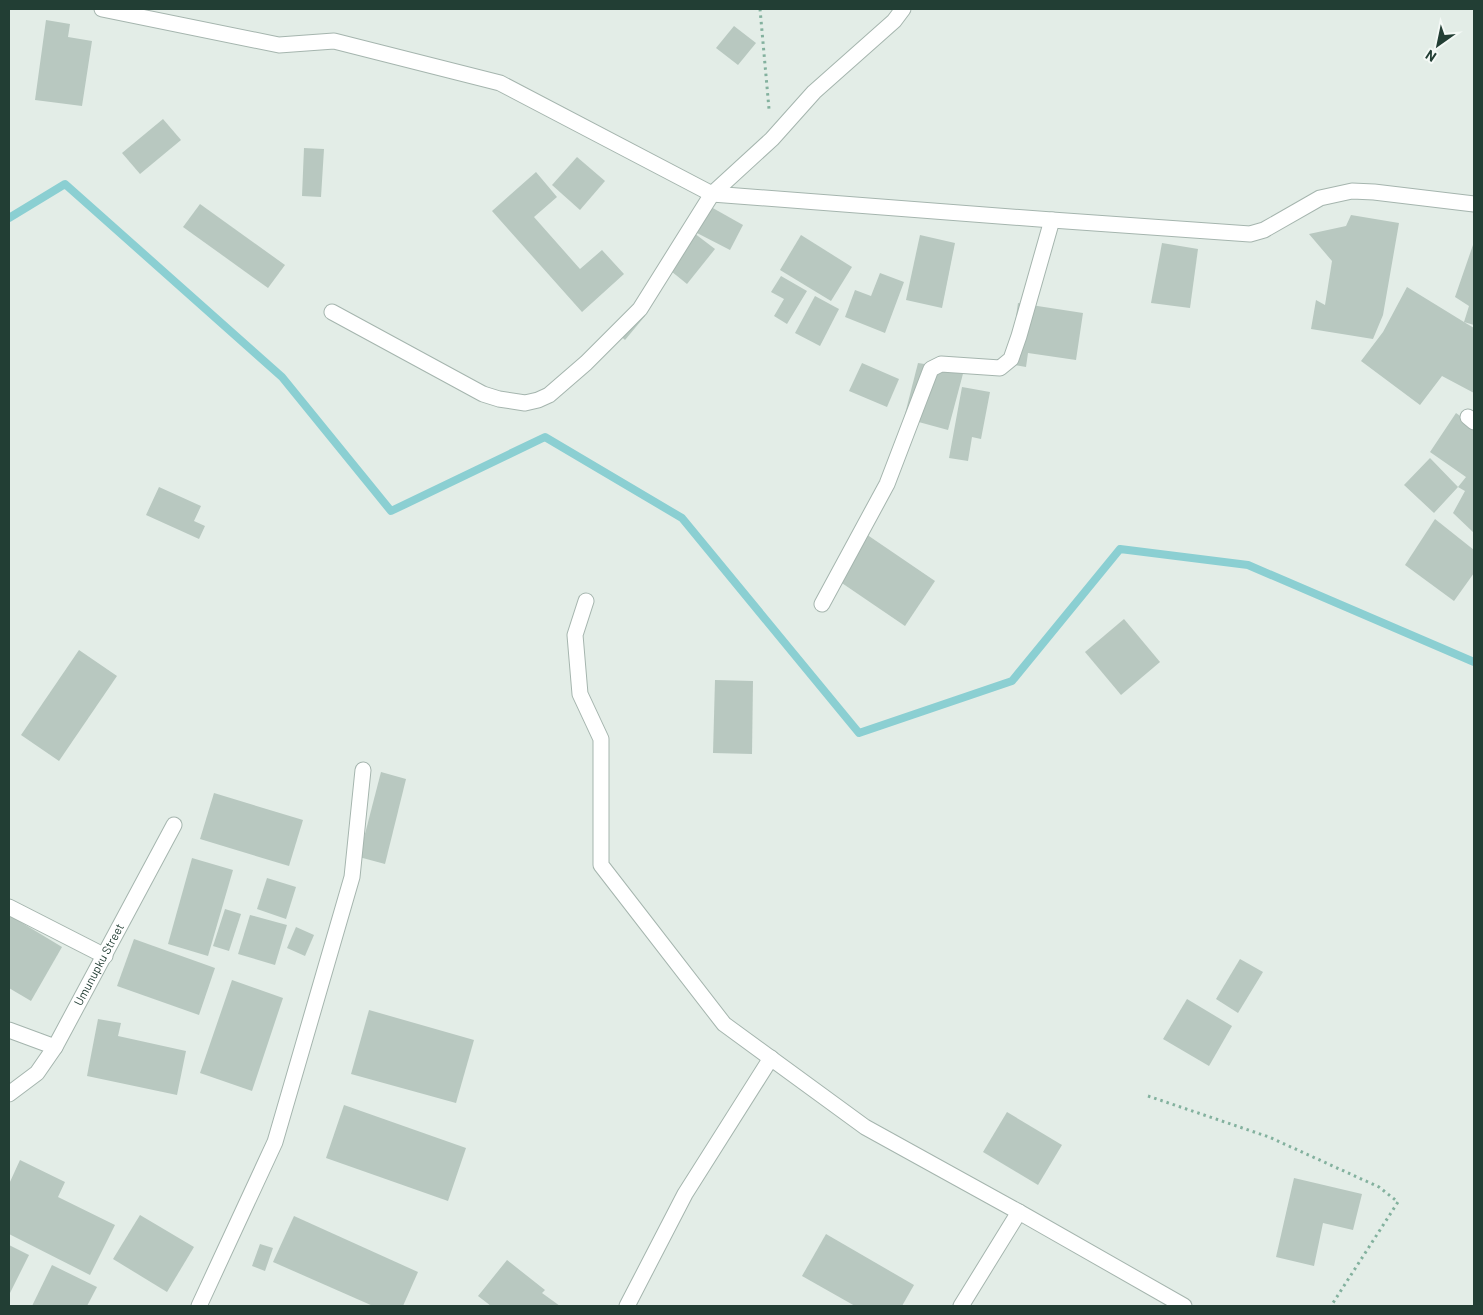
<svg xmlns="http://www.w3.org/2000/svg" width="1483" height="1315" viewBox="0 0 1483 1315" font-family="Barlow,sans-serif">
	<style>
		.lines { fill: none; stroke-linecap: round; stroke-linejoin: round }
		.stream { stroke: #8bcfd2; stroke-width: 8 }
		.building { fill: #b8c8c0 }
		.street-casing { stroke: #a5b5ae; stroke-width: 17 }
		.path { stroke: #83b19e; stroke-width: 3; stroke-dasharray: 2.5 4; stroke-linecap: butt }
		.street { stroke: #fff; stroke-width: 15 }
		.labels { text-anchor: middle; stroke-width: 4; stroke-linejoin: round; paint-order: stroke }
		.street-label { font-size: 12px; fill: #223e34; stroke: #f4f9f6 }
	</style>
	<rect width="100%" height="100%" fill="#e3ede7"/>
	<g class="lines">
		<path class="stream" d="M9 218 65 184 282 377 391 511 545 437 682 518 859 733 1012 681 1120 549 1248 565 1474 662"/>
	</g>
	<g class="building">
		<path d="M46 20 70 24 68 37 92 41 82 106 35 100Z"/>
		<path d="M734 26 756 43 738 65 716 48Z"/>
		<path d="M163 119 181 140 140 174 122 153Z"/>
		<path d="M304 148 324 149 321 197 302 196Z"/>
		<path d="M577 157 605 181 580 210 552 185Z"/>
		<path d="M536 172 557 197 534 217 580 269 602 250 624 274 582 312 492 211Z"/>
		<path d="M200 204 285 265 268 288 183 227Z"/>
		<path d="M711 207 743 225 730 250 697 233Z"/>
		<path d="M1351 215 1399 223 1383 315 1373 339 1311 329 1316 300 1325 305 1332 261 1309 234 1346 226Z"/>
		<path d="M694 233 715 249 687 284 666 267Z"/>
		<path d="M801 235 852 267 831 301 780 270Z"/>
		<path d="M920 235 955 243 942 308 906 300Z"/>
		<path d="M1474 242V325L1464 322 1474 328V393L1442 376 1420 405 1361 361 1383 332 1407 287 1464 322 1469 306 1455 297Z"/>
		<path d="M1162 243 1198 249 1190 308 1151 303Z"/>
		<path d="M880 273 904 282 885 333 845 317 855 290 871 296Z"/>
		<path d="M781 276 807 291 787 324 774 316 784 299 771 292Z"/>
		<path d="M815 296 839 309 820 346 795 333Z"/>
		<path d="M1018 303 1083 313 1076 360 1028 353 1026 367 1009 364Z"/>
		<path d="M636 309 645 316 625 340 617 333Z"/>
		<path d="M862 363 899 379 887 407 849 391Z"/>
		<path d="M918 363 964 370 948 430 904 418Z"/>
		<path d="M962 387 990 392 981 439 972 437 968 461 949 458Z"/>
		<path d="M1456 413 1474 426V533L1453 513 1465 491 1458 487 1434 513 1404 485 1430 458 1458 487 1466 477 1430 452Z"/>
		<path d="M159 487 201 506 194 521 205 526 199 539 146 515Z"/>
		<path d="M1435 519 1474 550V573L1454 601 1405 565Z"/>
		<path d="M863 532 935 581 905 626 833 577Z"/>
		<path d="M1124 619 1160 662 1121 695 1085 652Z"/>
		<path d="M79 650 117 676 59 761 21 735Z"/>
		<path d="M715 680 753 681 752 754 713 753Z"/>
		<path d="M381 772 406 779 385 864 359 857Z"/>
		<path d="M214 793 303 820 289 866 200 839Z"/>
		<path d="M192 858 233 870 208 956 168 944Z"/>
		<path d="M267 878 296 887 286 919 257 909Z"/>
		<path d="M225 909 241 914 229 951 213 946Z"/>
		<path d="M9 915 62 947 31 1001 9 988Z"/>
		<path d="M250 915 287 925 275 965 238 954Z"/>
		<path d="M296 927 314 935 305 956 287 948Z"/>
		<path d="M134 939 215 968 199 1015 117 986Z"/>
		<path d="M1240 959 1263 972 1238 1013 1216 999Z"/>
		<path d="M232 980 283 998 252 1091 200 1073Z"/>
		<path d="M1187 999 1232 1026 1209 1066 1163 1039Z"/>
		<path d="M369 1010 474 1040 456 1103 351 1074Z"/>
		<path d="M98 1019 121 1023 118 1036 186 1051 177 1095 87 1076Z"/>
		<path d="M344 1105 466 1148 448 1201 326 1158Z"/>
		<path d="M1007 1112 1062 1145 1038 1185 983 1152Z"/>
		<path d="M20 1160 65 1182 58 1197 115 1225 90 1275 9 1234V1184Z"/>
		<path d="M1294 1178 1362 1194 1353 1230 1323 1223 1314 1266 1276 1257Z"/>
		<path d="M140 1215 194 1247 167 1292 113 1259Z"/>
		<path d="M294 1216 418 1272 403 1306H373L273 1262Z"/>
		<path d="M826 1234 914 1285 902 1306H855L802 1276Z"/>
		<path d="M260 1244 273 1248 265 1271 252 1266Z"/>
		<path d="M9 1245 29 1255 9 1295Z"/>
		<path d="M507 1260 545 1290 542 1293 560 1306H491L478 1296Z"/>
		<path d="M52 1265 97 1287 87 1306H32Z"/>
	</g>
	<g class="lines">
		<g class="street-casing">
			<g id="street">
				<path d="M102 9 279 45 334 41 500 83 712 194 1052 220 1250 234 1264 230 1320 198 1352 191 1374 192 1474 204"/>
				<path d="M332 312 483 394 499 399 525 403 538 400 549 395 586 363 640 309 712 194 772 139 814 92 894 21 903 9"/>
				<path d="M1468 417 1474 422"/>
				<path d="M586 601 575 635 580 694 601 739V865L724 1024 865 1127 1019 1212 1184 1306"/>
				<path d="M822 604 887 484 931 369 941 364 1000 368 1011 359 1019 336 1052 220"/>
				<path d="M9 907 105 956"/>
				<path d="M9 1030 55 1047"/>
				<path id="s1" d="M9 1094 37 1073 55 1047 174 825"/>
				<path d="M199 1306 275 1142 352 877 363 770"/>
				<path d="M627 1306 685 1194 771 1058"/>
				<path d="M961 1306 1019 1212"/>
			</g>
		</g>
		<g class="path">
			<path d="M760 9 769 109"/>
			<path d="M1148 1096 1269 1137 1379 1187 1398 1202 1331 1306"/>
		</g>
		<use href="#street" class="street"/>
	</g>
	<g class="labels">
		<g class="street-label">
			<text dy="4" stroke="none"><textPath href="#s1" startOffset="160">Umunupku Street</textPath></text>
		</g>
	</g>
	<rect width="1483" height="1315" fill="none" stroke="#223e34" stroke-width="20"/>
	<g transform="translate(1438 45) rotate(213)" stroke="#f4f9f6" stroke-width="4" paint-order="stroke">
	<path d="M0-4L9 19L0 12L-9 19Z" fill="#223e34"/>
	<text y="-8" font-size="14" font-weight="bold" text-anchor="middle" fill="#223e34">N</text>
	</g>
</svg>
